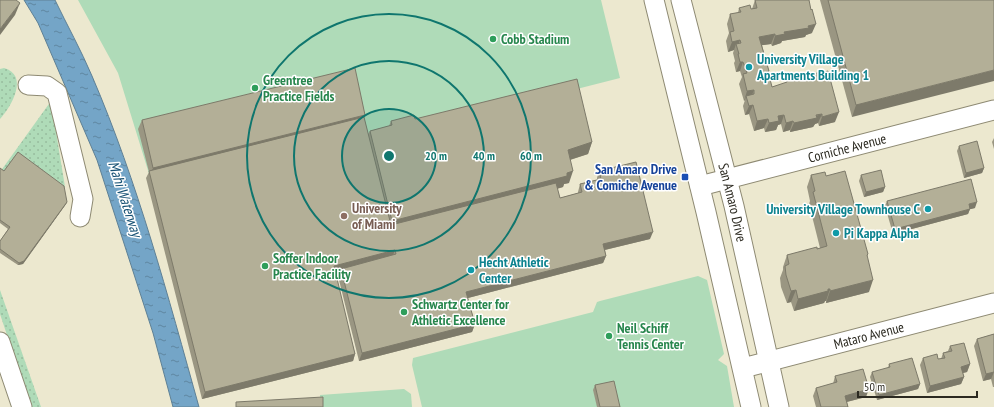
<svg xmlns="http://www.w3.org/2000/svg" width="994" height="407" viewBox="0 0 994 407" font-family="'PT Sans Narrow',sans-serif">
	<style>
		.grass { fill: url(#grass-dots) }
		.park { fill: #afdbb8 }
		.water { fill: url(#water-ripples); stroke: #5e8095 }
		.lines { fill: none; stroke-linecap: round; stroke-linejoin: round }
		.minor-casing { stroke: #8e8a73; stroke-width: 21 }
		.minor { stroke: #fff; stroke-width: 19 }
		.wall { fill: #9a9682 }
		.shaded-wall { fill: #7d7a6a }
		.building { fill: #b3af97; stroke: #7d7a6a }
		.ring { fill: none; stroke: #0f766e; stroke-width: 2 }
		.leisure-dot { fill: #2e9e5b; stroke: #fff; stroke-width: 1.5 }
		.culture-dot { fill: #0f9aa8; stroke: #fff; stroke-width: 1.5 }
		.transit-dot { fill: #1a4fb4; stroke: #fff; stroke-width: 1.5 }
		.education-dot { fill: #8d6e63; stroke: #fff; stroke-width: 1.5 }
		.labels { text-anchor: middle; stroke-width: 3; stroke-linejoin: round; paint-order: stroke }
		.leisure-label { font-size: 14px; font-weight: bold; fill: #27864d; stroke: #fff; text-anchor: start }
		.culture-label { font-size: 14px; font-weight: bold; fill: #0d838f; stroke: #fff; text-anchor: start }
		.street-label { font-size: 14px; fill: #2c2a21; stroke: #fff }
		.transit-label { font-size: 14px; font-weight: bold; fill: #164399; stroke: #fff; text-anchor: end }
		.education-label { font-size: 14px; font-weight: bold; fill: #785e54; stroke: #fff; text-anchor: start }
		.water-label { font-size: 15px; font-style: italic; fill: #155073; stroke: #fff }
		.centre { fill: #0f766e; stroke: #fff; stroke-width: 2 }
		.ring-label { font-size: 12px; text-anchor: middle; font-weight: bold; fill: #0f766e; stroke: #fff; stroke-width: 3; stroke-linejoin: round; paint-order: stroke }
	</style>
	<defs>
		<pattern id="grass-dots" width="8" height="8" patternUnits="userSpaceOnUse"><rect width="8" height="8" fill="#afdbb8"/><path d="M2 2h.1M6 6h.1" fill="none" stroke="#97bc9e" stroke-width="1.8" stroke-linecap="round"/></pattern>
		<pattern id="water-ripples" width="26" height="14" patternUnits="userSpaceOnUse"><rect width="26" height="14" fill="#74a5c7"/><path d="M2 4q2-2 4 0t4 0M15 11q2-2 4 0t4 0" fill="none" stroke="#5f87a1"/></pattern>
	</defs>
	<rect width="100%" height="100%" fill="#ece8cf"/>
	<g class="grass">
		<path d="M4 68C29 75 12 106 0 119V69Z"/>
		<path d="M51 101 65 187 63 189 3 174 0 172Z"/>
		<path d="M0 290 41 407H31L0 314Z"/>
	</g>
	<g class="park">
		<path d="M78 0H601L620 78 411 131 150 177 118 73Z"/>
		<path d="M698 276 707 280 724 354 718 360 727 366 734 407H422L412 365 413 358 593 312 597 302 600 301Z"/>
		<path d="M404 389 411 394 412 407H321L320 395Z"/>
	</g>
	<path class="water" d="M24 0H55C67 25 81 50 92 76 138 183 168 296 199 407H173L153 333 97 160 38 23Z"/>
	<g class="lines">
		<g class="minor-casing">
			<g id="minor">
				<path d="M654 0 706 212 751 407"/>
				<path id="s1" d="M681 0 734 206 779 407"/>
				<path d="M28 85 47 86 57 93 83 199 80 217"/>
				<path id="s2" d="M700 186 994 110"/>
				<path d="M0 342 22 407"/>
				<path id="s3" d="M743 368 994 303"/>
			</g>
		</g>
		<use href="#minor" class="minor"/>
	</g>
	<g class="wall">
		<path d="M755 0H809L812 33 806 35 805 37 782 41 781 43 772 46 771 44 762 45 769 71 768 73 772 87 786 83 787 81 797 80 835 122 819 126 818 123 815 124 813 127 790 132V130L783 132 781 124 778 125 776 130 765 132 764 128 754 131 749 114 745 115 743 106 745 100 744 101 739 84 742 77 740 71 736 72 734 63 735 61 733 53 734 50 728 52 726 41 729 33 727 24 730 14 738 13 739 8 752 9Z"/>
		<path d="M820 0H994L852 117Z"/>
		<path d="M365 115 364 117 368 134 370 131 389 126 391 121 415 119 592 142 588 154 570 160 569 183 564 184 563 187 557 189 560 198 578 193V192L580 184 597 180V178L599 171 650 239 605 250 606 256 603 263 468 298 475 324 472 332 359 361 338 276 339 272 335 273 355 354 353 361 202 399 146 178 149 172 138 129 142 120Z"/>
		<path d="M994 138V149L992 142Z"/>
		<path d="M959 146 984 168 982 173 964 178 957 151Z"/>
		<path d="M0 168 4 171 67 202 66 204 23 264 18 265 0 253V241L8 229 0 223Z"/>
		<path d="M811 175 826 176 868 254 867 257 869 292 826 303V301H825L824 303 794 311 791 302 787 303 781 287 780 278 783 270V267L787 255 820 248 809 204 810 201 807 187Z"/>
		<path d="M861 175 885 187 883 192 864 197 859 181Z"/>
		<path d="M887 201 975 208 970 209 968 214 893 234 885 206Z"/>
		<path d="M994 334V387H993L991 379 983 381 974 346 977 339Z"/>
		<path d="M950 346 970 364 967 372 963 373 964 377 961 384 927 393 920 365 923 358 938 359H941L943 353 948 351Z"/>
		<path d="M889 364 920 384 918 389 877 400 870 377 872 372 888 368Z"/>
		<path d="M835 376 866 397 847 402 848 407H816L813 396 816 388 833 384Z"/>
		<path d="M595 385 620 407H597L593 390Z"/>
	</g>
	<g class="shaded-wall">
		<path d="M20 3 15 15 0 35V29Z"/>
		<path d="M816 24 812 33 806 35 805 37 782 41 781 43 772 46 775 36 784 32Z"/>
		<path d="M775 34 771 44 756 46 759 37Z"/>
		<path d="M740 40 737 48 736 44 734 50 728 52 732 42Z"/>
		<path d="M740 62H743L740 71 736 72Z"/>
		<path d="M994 70V81L852 117 856 105Z"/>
		<path d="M754 90 750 100 746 96 745 100 744 101 747 91Z"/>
		<path d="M753 105 749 114 745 115 749 106Z"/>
		<path d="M839 112 835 122 819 126 822 117Z"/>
		<path d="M822 114 818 123 815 124 813 127 790 132 794 123Z"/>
		<path d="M365 115 361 125 150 175 153 168Z"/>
		<path d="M784 115 781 124 778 125 776 130 765 132 769 123 778 116Z"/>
		<path d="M768 119 764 128 754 131 757 121Z"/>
		<path d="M793 121 790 130 783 132 786 123Z"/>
		<path d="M592 142 588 154 563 162 568 150Z"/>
		<path d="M984 168 982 173 964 178 966 173Z"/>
		<path d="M573 171 569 183 564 184 563 187 388 233 392 221Z"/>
		<path d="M885 187 883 192 864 197 866 192Z"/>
		<path d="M67 202 66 204 23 264 18 265 19 263Z"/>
		<path d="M977 202 975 208 967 210 969 204Z"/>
		<path d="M970 209 968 214 893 234 895 229Z"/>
		<path d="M653 232 650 239 600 251 603 244Z"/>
		<path d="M395 250 392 258 341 269 339 272 331 274 334 266Z"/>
		<path d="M606 256 603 263 464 299 466 292Z"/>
		<path d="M873 280 869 292 826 303 830 291Z"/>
		<path d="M830 289 826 301H825L824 303 794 311 798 299Z"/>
		<path d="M796 290 791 302 787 303 791 291Z"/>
		<path d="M475 324 472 332 359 361 362 353Z"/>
		<path d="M355 354 353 361 202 399 205 392Z"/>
		<path d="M970 364 967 372 958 374 961 367Z"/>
		<path d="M994 372 991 379 983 381 986 374Z"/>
		<path d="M964 377 961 384 927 393 930 386Z"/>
		<path d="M920 384 918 389 877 400 879 395Z"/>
		<path d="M869 389 866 397 842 403 845 396Z"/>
	</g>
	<g class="building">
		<path d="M0 0H16L20 3 0 29Z"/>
		<path d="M755 0H809L811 10 812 9 816 24 808 26 809 28 784 32 785 34 775 36V34L759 37 769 71H768L772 87 787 82V81L797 78V80L820 72 821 73 828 71 839 112 822 117V114L816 115 817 118 794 123 793 121 786 123 784 115 778 116 779 121 769 123 768 119 757 121 753 105 749 106 746 96 754 94V90L747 91 743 74 747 73 743 62H740L738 54H739L736 44 741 43 740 40 732 42 730 32 734 31 730 14 741 12 739 8 750 5 751 9 757 8Z"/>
		<path d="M828 0H994V70L856 105Z"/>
		<path d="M355 68 365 115 153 168 142 120Z"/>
		<path d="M577 79 592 142 568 150 573 171 567 173V176L392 221 370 131 392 125 391 121 414 115 415 119Z"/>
		<path d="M364 117 391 225 556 183 560 198 582 192 580 184 601 179 599 171 636 162 653 232 603 244 606 256 466 292 475 324 362 353 341 269 396 254 395 250 334 266 355 354 205 392 149 171Z"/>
		<path d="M977 141 984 168 966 173 959 146Z"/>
		<path d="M18 152 64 186 67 202 24 261 19 263 0 249V241L10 227 0 220V168L4 171Z"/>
		<path d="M881 170 885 187 866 192 861 175Z"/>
		<path d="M845 171 868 254 867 255 873 280 830 291V289H828V291L798 299 796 290 791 291 786 275 785 266 789 264 787 255 817 247V249L827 246 813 192 815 191 811 175 825 172 826 176Z"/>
		<path d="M971 179 977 202 969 204 970 209 895 229 887 201Z"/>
		<path d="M994 334V372L986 374 977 339Z"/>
		<path d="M964 343 970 364 961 367 964 377 930 386 923 358 937 354 938 359 945 358 943 353 952 351 950 346Z"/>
		<path d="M912 358 920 384 879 395 872 372 890 367 889 364Z"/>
		<path d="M863 369 869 389 845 396 848 407H821L816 388 837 382 835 376Z"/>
		<path d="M614 381 620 407H600L595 385Z"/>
		<path d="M323 397V407H236V402Z"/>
	</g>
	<circle cx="389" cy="156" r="47" fill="#0f766e" fill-opacity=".12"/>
	<g class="ring">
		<circle cx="389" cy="156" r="47"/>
		<circle cx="389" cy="156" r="95"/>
		<circle cx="389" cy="156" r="142"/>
	</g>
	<g class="leisure-dot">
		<circle cx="493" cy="39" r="4"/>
		<circle cx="255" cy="88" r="4"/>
		<circle cx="265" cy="266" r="4"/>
		<circle cx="404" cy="312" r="4"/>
		<circle cx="609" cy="336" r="4"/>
	</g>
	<g class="culture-dot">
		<circle cx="749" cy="67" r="4"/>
		<circle cx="928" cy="209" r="4"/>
		<circle cx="836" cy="233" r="4"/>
		<circle cx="471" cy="270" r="4"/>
	</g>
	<rect class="transit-dot" x="681" y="173" width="8" height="8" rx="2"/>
	<circle class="education-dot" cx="344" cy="216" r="4"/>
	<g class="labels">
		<g class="leisure-label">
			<text x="501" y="44">Cobb Stadium</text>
			<text x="263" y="85">Greentree<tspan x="263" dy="16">Practice Fields</tspan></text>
			<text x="273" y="263">Soffer Indoor<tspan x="273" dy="16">Practice Facility</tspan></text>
			<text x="412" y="309">Schwartz Center for<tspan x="412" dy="16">Athletic Excellence</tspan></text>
			<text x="617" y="333">Neil Schiff<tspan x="617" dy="16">Tennis Center</tspan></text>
		</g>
		<g class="culture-label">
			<text x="757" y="64">University Village<tspan x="757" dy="16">Apartments Building 1</tspan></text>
			<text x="920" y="214" text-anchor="end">University Village Townhouse C</text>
			<text x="844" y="238">Pi Kappa Alpha</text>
			<text x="479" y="267">Hecht Athletic<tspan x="479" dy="16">Center</tspan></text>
		</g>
		<g class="street-label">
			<text dy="5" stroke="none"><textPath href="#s2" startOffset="152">Corniche Avenue</textPath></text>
			<text dy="5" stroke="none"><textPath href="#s1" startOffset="209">San Amaro Drive</textPath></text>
			<text dy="5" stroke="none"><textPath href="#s3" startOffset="130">Mataro Avenue</textPath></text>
		</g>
		<g class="transit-label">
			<text x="677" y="174">San Amaro Drive<tspan x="677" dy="16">&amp; Comiche Avenue</tspan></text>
		</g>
		<g class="education-label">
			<text x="352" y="213">University<tspan x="352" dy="16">of Miami</tspan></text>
		</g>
		<g class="water-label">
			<text transform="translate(125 199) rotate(72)" y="5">Mahi Waterway</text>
		</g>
	</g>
	<circle cx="389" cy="156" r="6" class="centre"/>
	<g class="ring-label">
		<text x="436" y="160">20 m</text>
		<text x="484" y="160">40 m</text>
		<text x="531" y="160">60 m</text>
	</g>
	<path d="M858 391v6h119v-6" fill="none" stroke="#2c2a21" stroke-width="2"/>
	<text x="864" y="391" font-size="12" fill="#2c2a21" stroke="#ffffff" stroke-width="3" paint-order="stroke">50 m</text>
</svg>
